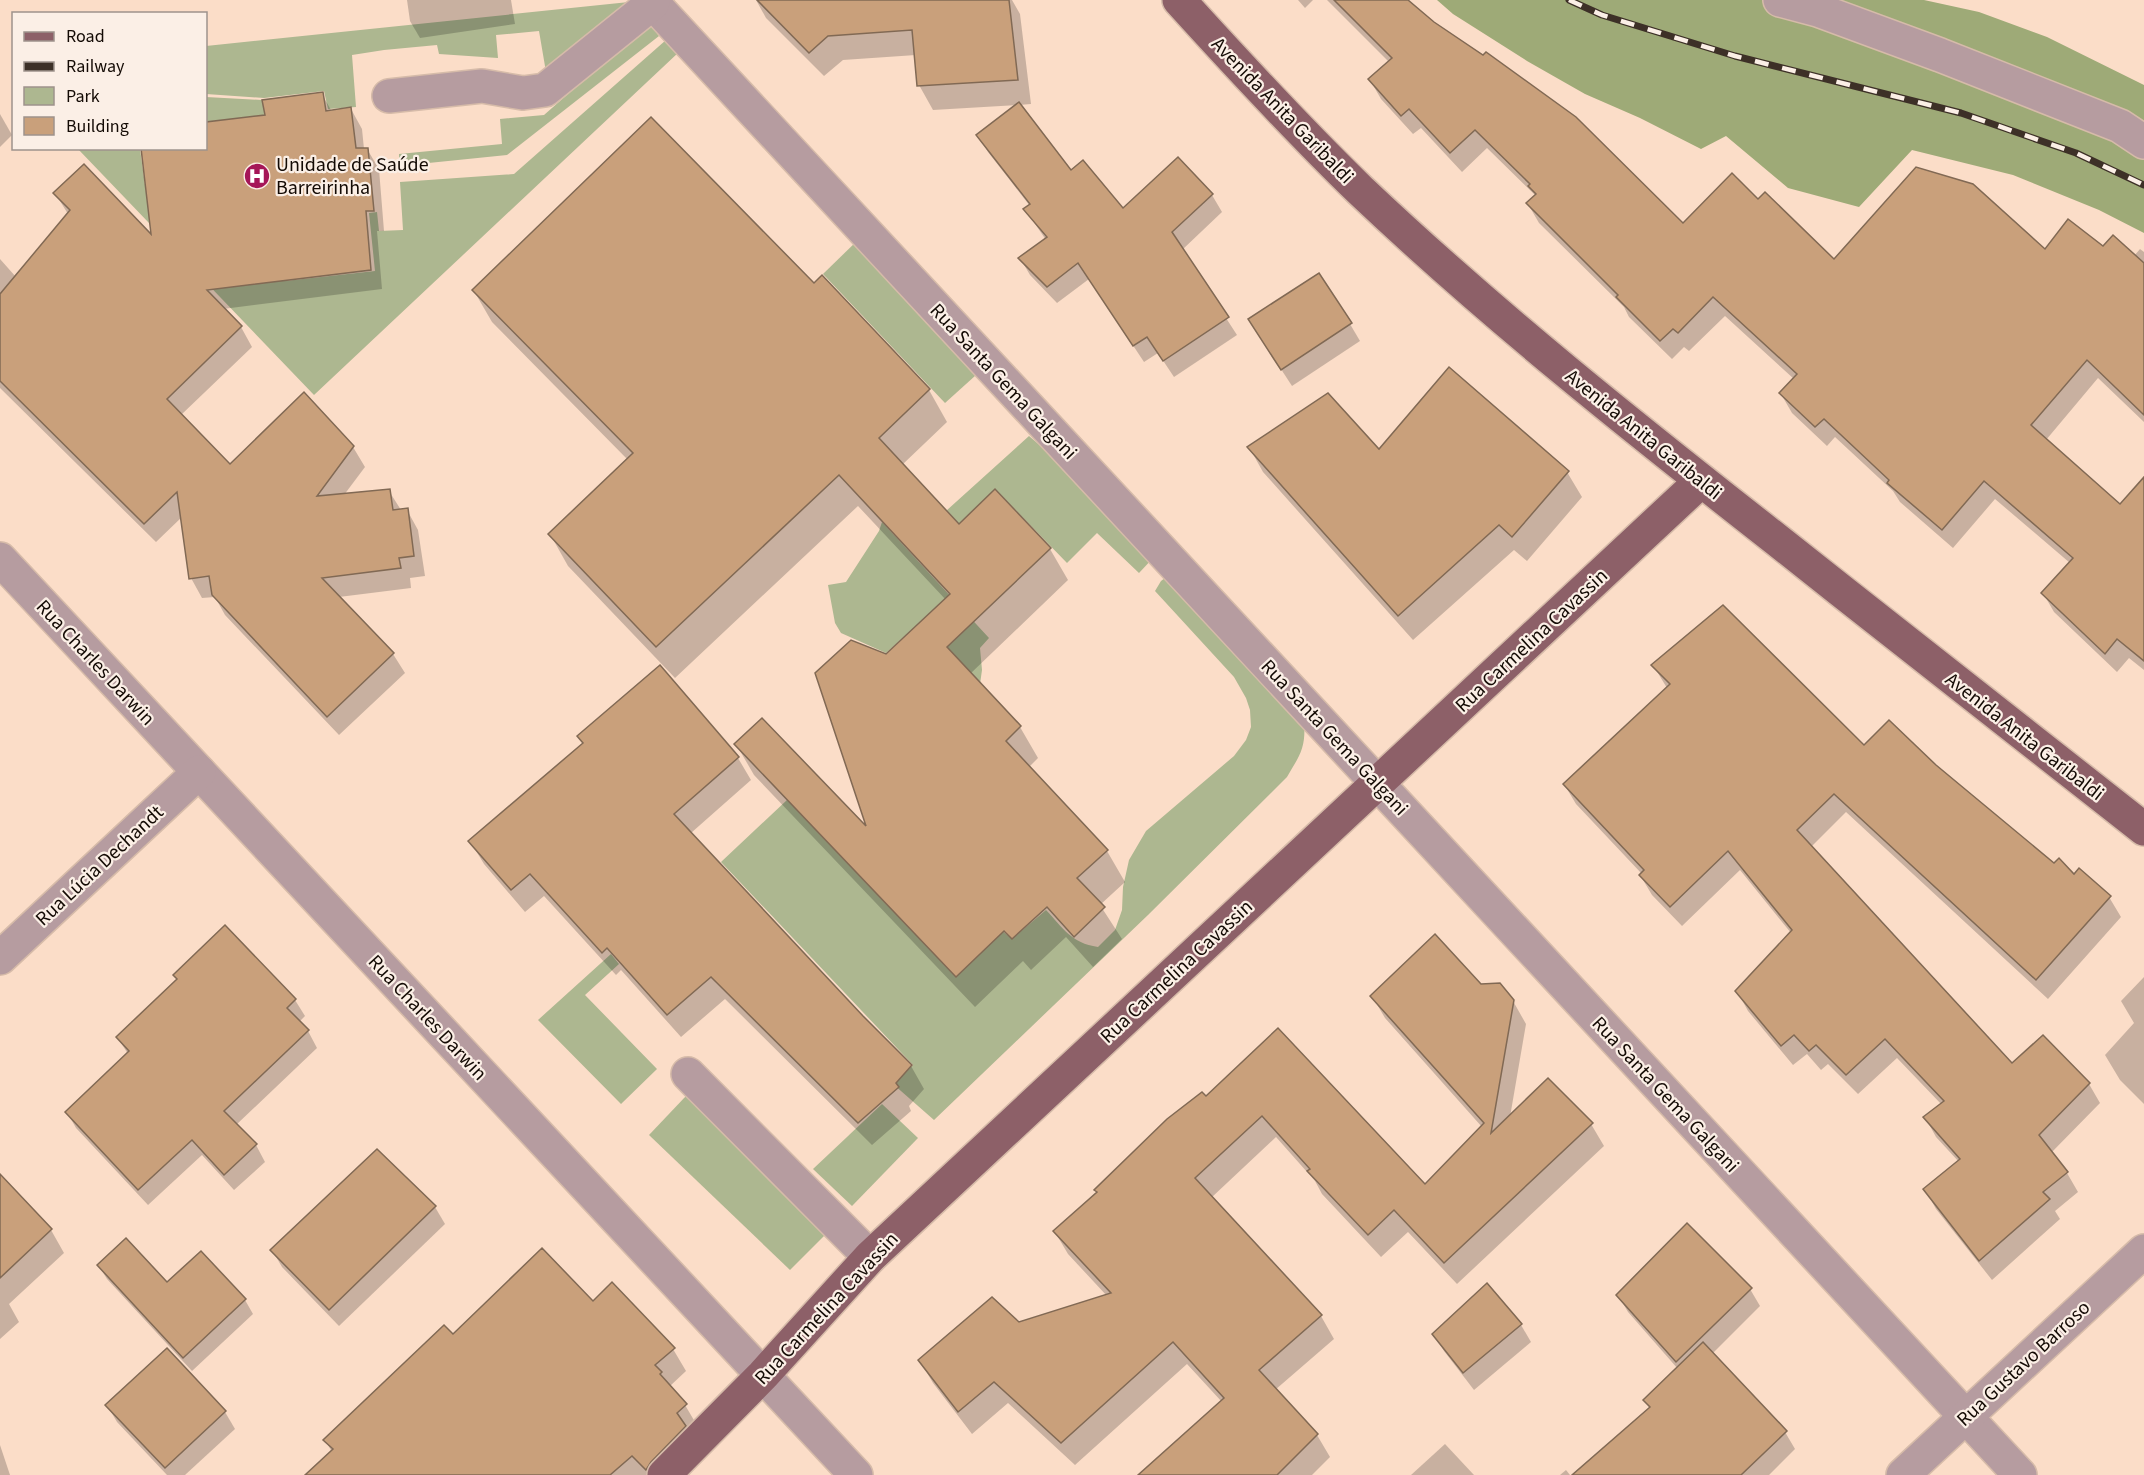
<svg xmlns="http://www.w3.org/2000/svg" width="2144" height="1475" viewBox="0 0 2144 1475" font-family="'Source Sans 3',sans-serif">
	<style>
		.green { fill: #adb790 }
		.forest { fill: #9eaa77 }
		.shadow { fill: #0003 }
		.building { fill: #c9a07b; stroke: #816954; stroke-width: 1.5 }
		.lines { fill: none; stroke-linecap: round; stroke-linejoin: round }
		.minor-casing { stroke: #d6bba9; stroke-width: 36 }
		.major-casing { stroke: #d6bba9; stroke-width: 36 }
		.minor { stroke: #b69ca0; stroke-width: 33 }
		.major { stroke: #8d6068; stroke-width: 33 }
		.rail-casing { stroke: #3d3027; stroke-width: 7 }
		.rail { stroke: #fbefe6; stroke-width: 4.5; stroke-dasharray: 14; stroke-linecap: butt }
		.labels { text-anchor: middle; stroke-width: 4.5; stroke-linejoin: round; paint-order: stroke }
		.street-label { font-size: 20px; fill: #130a04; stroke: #fbefe6 }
		.poi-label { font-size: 20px; fill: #130a04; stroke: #fbefe6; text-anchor: start }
	</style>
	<rect width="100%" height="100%" fill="#fbddc8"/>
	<g class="green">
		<path d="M629 2 546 72 539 31 496 35 498 58 439 54 437 45 384 50 352 55 356 107 328 109 324 91 264 98 206 94V46Z"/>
		<path d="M649 23 659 36 507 155 399 166V154L502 144 500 119 544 115Z"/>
		<path d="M666 40 679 52 314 395 78 149H140L149 213 281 258 285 281 375 271 369 213 377 212 379 231 403 230 400 182 514 174Z"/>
		<path d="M206 97 262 100 265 115 206 122Z"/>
		<path d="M861 237 986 366 945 403 823 274Z"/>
		<path d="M1029 436 1159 547 1154 557 1139 573 1097 533 1067 563 995 489 959 524 946 511Z"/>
		<path d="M882 522 989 638 980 648 982 670 980 684 965 698 906 635 886 653 841 633 835 623 828 585 846 582 879 531Z"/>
		<path d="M1169 575 1304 719C1306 748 1301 753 1287 777L1148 915 934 1120 893 1084 913 1065 721 862 787 800 954 975 1001 930 1012 939 1046 910C1063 928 1071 943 1098 947L1115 930 1122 910 1123 887 1129 860 1146 831 1234 756 1246 740 1251 727 1250 710 1246 698 1234 677 1155 591 1161 581Z"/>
		<path d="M611 954 619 964 585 995 657 1069 621 1104 538 1020Z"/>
		<path d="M686 1096 827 1233 790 1270 649 1135Z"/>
		<path d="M882 1104 918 1138 852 1206 813 1169Z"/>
	</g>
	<path class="forest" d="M1437 0H1924L1979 12 2047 37 2144 85V233L2099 210 2013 175 1912 150 1859 207 1788 188 1726 136 1701 149 1640 118 1585 94 1527 61 1453 14Z"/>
	<g class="shadow">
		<path d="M407 0H511L515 24 420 38 410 21Z"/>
		<path d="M756 0H1012L1020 14 1031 104 1019 105 1071 172 1123 210 1178 159 1212 195 1222 212 1182 250 1237 335 1174 377 1158 353 1144 362 1089 279 1057 303 1030 275 1020 258 1046 240 1025 209 1030 206 988 152 978 135 1018 105 933 110 919 85 916 55 843 60 824 76 766 18Z"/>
		<path d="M1298 0H1313L1305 8Z"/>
		<path d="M1327 0H1406L1683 225 1758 201 1834 261 2103 248 2134 256 2140 249 2144 252V422L2098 378 2046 440 2120 506 2144 479V670L2129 658 2117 672 2054 612 2043 593 2070 563 1995 499 1953 548 1900 502 1893 491 1835 437 1827 446 1792 413 1781 394 1794 379 1725 316 1689 351 1684 347 1672 359 1629 317 1624 307 1539 223 1528 204 1536 196 1487 148 1462 172 1421 128 1413 134 1381 99 1370 80 1389 62Z"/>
		<path d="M322 94 332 112 351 109 362 129 364 149H367L379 169 384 231H377L382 289 223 309 241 327 252 347 181 415 230 466 304 394 353 447 365 467 344 495 389 491 401 510H407L418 530 425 576 410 578 411 588 339 597 393 654 405 673 339 735 225 615 215 597 202 598 191 578 182 517 156 542 0 388V259L16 277 68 214 55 193 153 239 206 148V124L267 117Z"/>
		<path d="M0 114 12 135 0 147Z"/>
		<path d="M822 277 929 390 947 422 902 465 958 526 1050 549 1068 580 970 674 1020 727 1038 758 1029 767 1107 851 1125 882 1100 905 1122 939 1093 967 1066 937 1031 970 1023 961 975 1007 754 775 736 744 869 832 887 655 946 600 858 506 675 678 568 566 550 534 628 460 492 322 474 291 814 285Z"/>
		<path d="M1350 324 1360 341 1292 386 1260 337Z"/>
		<path d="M1249 447 1379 451 1567 472 1582 497 1527 561 1514 550 1413 640 1263 472Z"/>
		<path d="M1653 665 1864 747 1935 766 2054 865 2109 897 2121 917 2048 999 1846 812 1811 847 2012 1066 2089 1084 2100 1103 2051 1153 2067 1173 2078 1192 2055 1211 2060 1219 1992 1280 1936 1209 1925 1189 1959 1162 1936 1137 1925 1117 1942 1105 1897 1058 1858 1094 1828 1064 1821 1070 1807 1054 1793 1065 1748 1011 1737 991 1791 933 1740 870 1682 926 1652 895 1640 875 1642 874 1576 804 1564 784 1667 688Z"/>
		<path d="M579 737 738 758 751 780 691 833 862 1017 911 1066 924 1089 909 1106 911 1111 872 1145 725 999 681 1037 621 970 616 975 544 896 525 912 484 864 470 841 583 744Z"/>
		<path d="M225 927 295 1000 305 1016 299 1022 308 1031 317 1048 236 1125 256 1145 265 1162 234 1190 202 1155 148 1205 76 1128 67 1112 128 1054 118 1038 178 980Z"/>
		<path d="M2144 977V1104L2120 1080 2105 1055 2134 1023 2121 1001Z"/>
		<path d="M1480 985 1513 1001 1526 1024 1510 1117 1591 1124 1604 1146 1457 1284 1408 1232 1381 1257 1322 1194 1315 1181 1276 1137 1211 1198 1321 1316 1334 1339 1275 1390 1317 1435 1330 1457 1312 1475H1140L1222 1402 1187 1364 1075 1465 1008 1403 972 1434 933 1383 920 1361 1018 1324 1107 1296 1068 1254 1055 1232 1206 1098 1278 1031 1425 1186 1482 1127 1385 1018 1372 996Z"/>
		<path d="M0 1176 51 1230 64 1253 9 1304 19 1322 0 1339Z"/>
		<path d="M410 1182 435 1207 445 1224 339 1326 282 1267 272 1250Z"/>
		<path d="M99 1266 167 1285 245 1300 253 1314 192 1371 107 1279Z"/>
		<path d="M1750 1289 1760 1306 1712 1354 1785 1432 1795 1449 1769 1475H1574L1650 1409 1645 1400 1678 1369 1628 1312 1618 1295Z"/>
		<path d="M593 1303 673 1349 686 1371 669 1387 685 1405 698 1427 673 1475H315L332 1452 325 1440 453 1336Z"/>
		<path d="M1521 1325 1531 1342 1474 1390 1444 1351 1434 1334Z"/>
		<path d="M107 1405 225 1412 235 1429 185 1475H167L117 1422Z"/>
		<path d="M1445 1444 1474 1475H1411Z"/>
		<path d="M0 1445 10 1475H0Z"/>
		<path d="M1566 1470 1570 1475H1560Z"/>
	</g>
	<g class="building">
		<path d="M757 0H1009L1018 80 917 86 912 30 828 36 809 53Z"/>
		<path d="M1334 0H1408L1434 22 1483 55 1486 52 1576 117 1683 223 1732 173 1758 199 1765 192 1834 259 1916 167 1973 184 2045 249 2068 219 2103 246 2113 235 2144 263V415L2087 360 2031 425 2120 504 2144 477V661L2117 639 2105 654 2041 593 2073 558 1984 481 1942 530 1887 483 1889 480 1824 419 1815 427 1779 393 1797 374 1713 297 1678 333 1673 329 1660 341 1616 297 1618 295 1526 203 1536 194 1528 186 1530 184 1475 130 1450 153 1409 109 1401 116 1368 79 1392 58Z"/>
		<path d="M323 92 326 111 351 107 356 148H368L374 211H366L371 270 207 290 242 326 167 399 230 464 304 392 354 446 317 496 390 489 393 510 408 508 414 556 399 558 401 568 322 578 394 653 327 717 212 595 209 576 189 579 177 492 144 524 0 381V294L70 210 53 193 84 164 151 234 141 148H206V122L265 115 262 100Z"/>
		<path d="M1019 102 1071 170 1083 160 1123 208 1178 157 1213 194 1172 232 1229 317 1163 361 1147 337 1133 346 1078 263 1047 287 1018 258 1047 237 1023 209 1030 204 976 135Z"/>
		<path d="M651 117 814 283 822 275 930 389 879 438 959 524 995 489 1051 548 947 647 1021 726 1006 741 1108 850 1077 878 1105 907 1074 937 1047 907 1012 939 1004 931 956 977 734 744 762 718 866 826 815 673 851 640 886 654 950 594 839 475 656 647 548 534 633 453 472 290Z"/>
		<path d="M1319 273 1352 323 1281 370 1248 319Z"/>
		<path d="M1449 367 1569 471 1512 537 1499 525 1398 616 1247 447 1328 393 1379 449Z"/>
		<path d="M1723 605 1864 745 1889 720 1936 765 2054 863 2059 858 2074 874 2079 868 2111 896 2036 980 1834 794 1797 830 2012 1063 2043 1035 2090 1083 2039 1135 2068 1172 2043 1192 2050 1199 1979 1261 1923 1189 1960 1159 1923 1117 1944 1101 1885 1039 1846 1075 1816 1045 1809 1051 1794 1035 1781 1046 1735 991 1792 930 1728 851 1670 907 1639 875 1644 870 1563 784 1670 684 1651 665Z"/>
		<path d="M660 665 739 757 674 814 863 1016 912 1065 896 1083 899 1087 858 1123 711 977 667 1015 607 948 602 953 530 874 511 890 468 841 583 743 577 736Z"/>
		<path d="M225 925 296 999 287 1008 309 1030 224 1111 257 1144 224 1175 192 1140 138 1190 65 1112 129 1051 116 1037 177 979 173 975Z"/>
		<path d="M1435 934 1481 984 1500 983 1514 1000 1491 1133 1548 1078 1593 1123 1444 1263 1394 1210 1368 1235 1307 1171 1310 1169 1262 1116 1195 1178 1322 1315 1259 1370 1318 1434 1277 1475H1138L1224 1398 1173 1342 1061 1443 994 1382 958 1412 918 1360 992 1297 1019 1322 1111 1293 1053 1231 1097 1192 1094 1190 1167 1119 1202 1092 1206 1096 1278 1028 1425 1184 1484 1123 1370 996Z"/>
		<path d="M377 1149 436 1206 329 1310 270 1250Z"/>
		<path d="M0 1174 52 1229 0 1278Z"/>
		<path d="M1687 1223 1752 1288 1676 1362 1616 1295Z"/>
		<path d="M126 1238 167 1282 201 1251 246 1299 183 1358 97 1265Z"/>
		<path d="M542 1248 593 1301 612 1282 675 1348 655 1365 662 1372 660 1374 687 1404 677 1413 686 1426 651 1462 646 1470 632 1456 610 1475H305L333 1449 323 1440 444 1325 453 1334Z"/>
		<path d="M1487 1283 1522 1324 1463 1373 1432 1334Z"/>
		<path d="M1703 1342 1787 1431 1741 1475H1572L1650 1407 1643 1400Z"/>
		<path d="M167 1348 226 1411 165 1468 105 1405Z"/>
	</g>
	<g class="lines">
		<g class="minor-casing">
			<g id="minor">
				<path d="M650 0 2020 1475"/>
				<path d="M1780 0 1818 10 1940 55 2120 126 2144 142"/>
				<path d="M389 96 482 86 523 93 545 90 653 3"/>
				<path d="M0 559 856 1475"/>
				<path d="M0 958 199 772"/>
				<path d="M688 1074 870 1257"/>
				<path d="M1903 1475 2144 1251"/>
			</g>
		</g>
		<g class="major-casing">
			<g id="major">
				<path d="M1179 0C1238 65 1297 129 1360 190 1492 315 1634 428 1777 540 1899 637 2022 733 2144 829"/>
				<path d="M664 1475 763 1375 870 1257 1701 481"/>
			</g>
		</g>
		<use href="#minor" class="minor"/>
		<use href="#major" class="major"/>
		<g class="rail-casing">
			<path id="rail" d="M1569 0 1602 15 1735 56 1961 113 2076 153 2144 185"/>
		</g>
		<use href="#rail" class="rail"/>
	</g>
	<defs>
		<g id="hospital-disc" transform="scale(1.35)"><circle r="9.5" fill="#a51658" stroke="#fbefe6"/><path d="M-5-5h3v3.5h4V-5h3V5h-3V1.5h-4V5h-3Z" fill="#fff"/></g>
	</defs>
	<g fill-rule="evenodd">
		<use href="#hospital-disc" x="257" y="176"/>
	</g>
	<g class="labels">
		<g class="street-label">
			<text transform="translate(1283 110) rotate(46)" y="7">Avenida Anita Garibaldi</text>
			<text transform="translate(1004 381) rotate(47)" y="7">Rua Santa Gema Galgani</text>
			<text transform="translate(1644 434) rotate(39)" y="7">Avenida Anita Garibaldi</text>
			<text transform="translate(1531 640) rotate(-43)" y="7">Rua Carmelina Cavassin</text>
			<text transform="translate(96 662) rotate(47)" y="7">Rua Charles Darwin</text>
			<text transform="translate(2025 736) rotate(38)" y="7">Avenida Anita Garibaldi</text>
			<text transform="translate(1335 737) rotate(47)" y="7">Rua Santa Gema Galgani</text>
			<text transform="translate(99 865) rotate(-43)" y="7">Rua Lúcia Dechandt</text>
			<text transform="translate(1176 971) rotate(-43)" y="7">Rua Carmelina Cavassin</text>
			<text transform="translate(428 1017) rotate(47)" y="7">Rua Charles Darwin</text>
			<text transform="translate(1666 1094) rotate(47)" y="7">Rua Santa Gema Galgani</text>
			<text transform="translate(826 1308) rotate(-47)" y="7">Rua Carmelina Cavassin</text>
			<text transform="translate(2023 1363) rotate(-43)" y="7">Rua Gustavo Barroso</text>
		</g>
		<g class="poi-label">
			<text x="276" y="171">Unidade de Saúde<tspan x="276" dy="23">Barreirinha</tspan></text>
		</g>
	</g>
	<rect x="12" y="12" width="195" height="138" fill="#fbefe6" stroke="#9e938c" stroke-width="1.5"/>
	<rect x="24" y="32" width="30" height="9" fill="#8d6068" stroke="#9e938c" stroke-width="1.5"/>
	<text x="66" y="42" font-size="18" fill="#130a04">Road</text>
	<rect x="24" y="62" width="30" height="9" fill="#3d3027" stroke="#9e938c" stroke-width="1.5"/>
	<text x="66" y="72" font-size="18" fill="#130a04">Railway</text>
	<rect x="24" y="87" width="30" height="18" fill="#adb790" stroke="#9e938c" stroke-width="1.5"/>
	<text x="66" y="102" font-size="18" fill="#130a04">Park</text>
	<rect x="24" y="117" width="30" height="18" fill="#c9a07b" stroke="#9e938c" stroke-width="1.5"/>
	<text x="66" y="132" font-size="18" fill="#130a04">Building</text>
</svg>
